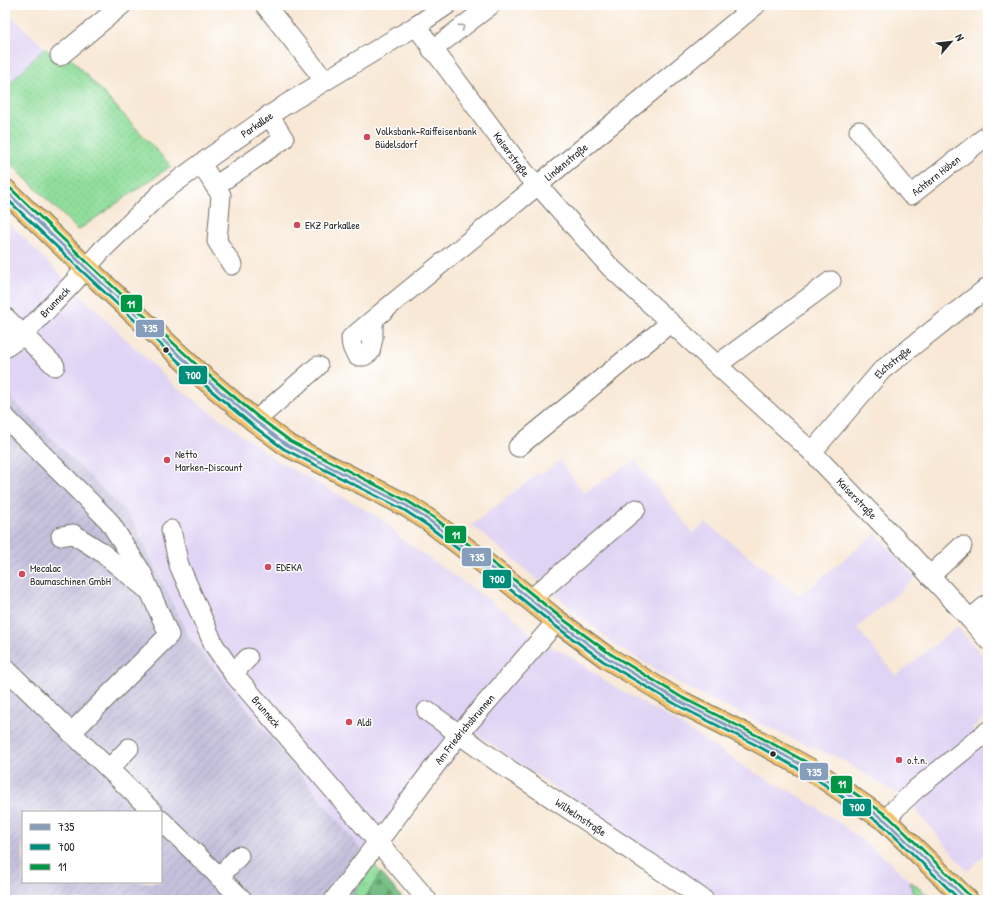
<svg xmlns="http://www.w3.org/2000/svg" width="993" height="905" viewBox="0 0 993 905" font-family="'Patrick Hand',sans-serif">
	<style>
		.built { fill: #e0d4f4 }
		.industrial { fill: url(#industrial-furrows); fill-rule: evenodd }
		.grass { fill: url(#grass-tufts); stroke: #5e8464 }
		.forest { fill: url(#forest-firs); stroke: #507458 }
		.park { fill: url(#park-dots); stroke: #5e8464 }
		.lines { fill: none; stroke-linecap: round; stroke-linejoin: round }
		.minor-casing { stroke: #736d66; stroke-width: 21 }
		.major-casing { stroke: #736d66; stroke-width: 24 }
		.minor { stroke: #fff; stroke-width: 19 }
		.major { stroke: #f3c26a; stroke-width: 22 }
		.bus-1-casing { stroke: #fff; stroke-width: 6 }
		.bus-2-casing { stroke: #fff; stroke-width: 6 }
		.bus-3-casing { stroke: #fff; stroke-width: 6 }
		.bus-1 { stroke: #869dbb; stroke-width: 3 }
		.bus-2 { stroke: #008e7b; stroke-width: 3 }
		.bus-3 { stroke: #009646; stroke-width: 3 }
		.oneway { stroke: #a0a0a0 }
		.poi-dot { fill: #d1495b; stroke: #fff; stroke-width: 1.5 }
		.bus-dot { fill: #2b2b2b; stroke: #fff; stroke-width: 1.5 }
		.labels { text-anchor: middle; stroke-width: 3; stroke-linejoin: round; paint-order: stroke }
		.street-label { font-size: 11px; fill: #2b2b2b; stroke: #fff }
		.poi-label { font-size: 11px; fill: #2b2b2b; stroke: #fff; text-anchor: start }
		.line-badge { stroke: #fff; stroke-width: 1.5 }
		.badge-label { font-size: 11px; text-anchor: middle; font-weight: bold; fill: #fff }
	</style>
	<defs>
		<pattern id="industrial-furrows" width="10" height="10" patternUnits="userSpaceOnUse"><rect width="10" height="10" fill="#c4c0db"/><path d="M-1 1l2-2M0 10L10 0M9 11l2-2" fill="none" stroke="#a9a5bc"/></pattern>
		<pattern id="grass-tufts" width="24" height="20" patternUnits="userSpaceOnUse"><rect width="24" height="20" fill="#91de9c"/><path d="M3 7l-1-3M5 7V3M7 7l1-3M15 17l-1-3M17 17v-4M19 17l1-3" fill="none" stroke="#7dbf87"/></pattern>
		<pattern id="forest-firs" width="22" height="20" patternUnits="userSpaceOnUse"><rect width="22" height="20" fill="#74bd84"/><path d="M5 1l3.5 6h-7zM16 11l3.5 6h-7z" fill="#5f9a6c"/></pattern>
		<pattern id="park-dots" width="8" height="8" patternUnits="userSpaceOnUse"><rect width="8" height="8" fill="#91de9c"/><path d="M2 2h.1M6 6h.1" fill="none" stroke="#7dbf87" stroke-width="1.8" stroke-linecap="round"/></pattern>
	</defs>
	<rect width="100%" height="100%" fill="#fff"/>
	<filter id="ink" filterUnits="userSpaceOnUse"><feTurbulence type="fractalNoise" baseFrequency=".025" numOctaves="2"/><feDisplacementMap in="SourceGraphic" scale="8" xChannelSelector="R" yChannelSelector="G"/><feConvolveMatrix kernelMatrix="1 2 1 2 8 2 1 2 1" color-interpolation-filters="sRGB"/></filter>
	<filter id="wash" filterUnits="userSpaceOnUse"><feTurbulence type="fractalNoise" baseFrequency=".012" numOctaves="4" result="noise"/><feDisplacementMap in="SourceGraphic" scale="16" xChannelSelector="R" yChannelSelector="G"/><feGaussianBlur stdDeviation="0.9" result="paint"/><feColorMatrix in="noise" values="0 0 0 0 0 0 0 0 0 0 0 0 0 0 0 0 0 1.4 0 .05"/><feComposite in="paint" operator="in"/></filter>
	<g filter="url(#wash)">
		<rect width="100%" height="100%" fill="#f8e8d5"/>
		<g class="built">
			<path d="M13 17 45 48 5 88V20L7 22Z"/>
			<path d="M5 219 101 315 174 385 276 460 377 516 392 528 401 539 512 616 539 642 565 653 610 684 683 726 748 769 801 797 845 827 888 860 910 881 914 900H717L474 732 374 865 359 847 189 637 130 516 5 392Z"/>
			<path d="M635 460 693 533 706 523 800 596 876 533 915 578 857 628 896 676 957 627 988 662V715L972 728 988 747V853L967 871 911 804 898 794 837 757 793 739 689 689 615 645 472 525 538 473 542 474 560 461 584 493Z"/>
		</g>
		<path class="industrial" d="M5 392 130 516 189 637 359 847 374 865 349 900H5ZM23 812H161V882H23Z"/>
		<g class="grass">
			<path d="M374 865 381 873 364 900H349Z"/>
			<path d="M910 881 934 900H914Z"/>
		</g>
		<path class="forest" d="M381 873 404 900H364Z"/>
		<path class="park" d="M45 48 62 65 70 57 171 166 78 230 5 158V88Z"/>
	</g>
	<g filter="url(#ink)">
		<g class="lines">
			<g class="minor-casing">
				<g id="minor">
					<path d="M265 5 318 72 324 81"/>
					<path id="s1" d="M416 26 526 174 538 185 610 267 812 452 897 540 970 619 988 640"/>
					<path d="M432 50 491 5"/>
					<path d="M60 56 122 5"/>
					<path id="s2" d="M859 131 911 195 988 135"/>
					<path d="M201 164 221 195 217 241 232 265"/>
					<path d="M215 186 284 139 269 115"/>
					<path d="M5 317 55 366"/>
					<path id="s3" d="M375 318 373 325V338L370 352 364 356H357C353 350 351 346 351 338L393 303 538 185 756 5"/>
					<path id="s4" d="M5 348 23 335 73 283 102 250 161 193 213 155 285 105 416 26 447 5"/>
					<path d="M717 365 831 281"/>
					<path d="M5 417 109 521 142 573 169 635 71 733"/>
					<path d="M255 421 318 366"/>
					<path d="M518 447 670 323"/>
					<path id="s5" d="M812 452 882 370 988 287"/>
					<path id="s6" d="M171 530 179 565 214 645 233 673 378 842 427 900"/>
					<path d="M61 536 73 534 100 551 145 588"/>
					<path d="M930 576 962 546"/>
					<path d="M531 599 636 509"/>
					<path d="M970 619 988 604"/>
					<path d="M5 668 153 812"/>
					<path d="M233 673 248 658"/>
					<path id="s7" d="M427 711 459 734 499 763 683 885 704 900"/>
					<path d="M109 769 129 748"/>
					<path d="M161 820 243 900"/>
					<path d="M886 821 896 808 916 789 988 731"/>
					<path d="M219 877 239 856"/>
					<path id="s8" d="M334 900 459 734 557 621"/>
				</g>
			</g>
			<g class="major-casing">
				<path id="major" d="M5 190 86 268 197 372 255 421 287 445 407 506 430 521 509 582 557 621 606 657 679 701 758 741 818 774 886 821 967 900"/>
			</g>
			<use href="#minor" class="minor"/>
			<use href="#major" class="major"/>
			<g class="bus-1-casing">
				<path id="bus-1" d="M5 190 86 268 197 372 255 421 287 445 407 506 430 521 509 582 557 621 606 657 679 701 758 741 818 774 886 821 967 900"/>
			</g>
			<g class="bus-2-casing">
				<path id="bus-2" d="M5 197 83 272 194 376 252 425 284 449 404 510 427 525 506 586 554 625 603 661 677 705 756 745 815 778 883 825 960 900"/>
			</g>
			<g class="bus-3-casing">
				<path id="bus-3" d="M8 186 89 264 200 368 258 417 290 441 409 502 433 517 512 578 560 617 609 653 681 697 760 737 821 770 889 817 970 896"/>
			</g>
			<use href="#bus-1" class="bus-1"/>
			<use href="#bus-2" class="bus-2"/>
			<use href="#bus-3" class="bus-3"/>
		</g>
		<defs><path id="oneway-chevron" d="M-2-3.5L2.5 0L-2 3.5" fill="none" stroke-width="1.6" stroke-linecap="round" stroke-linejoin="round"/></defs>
		<use class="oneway" href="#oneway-chevron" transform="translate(462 27) rotate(-37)"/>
	</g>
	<g class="poi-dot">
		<circle cx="367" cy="137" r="4"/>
		<circle cx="297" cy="225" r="4"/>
		<circle cx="167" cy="460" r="4"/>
		<circle cx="268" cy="567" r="4"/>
		<circle cx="22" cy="574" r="4"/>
		<circle cx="349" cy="722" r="4"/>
		<circle cx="899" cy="760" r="4"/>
	</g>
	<g class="bus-dot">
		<circle cx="166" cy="350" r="3.5"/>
		<circle cx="773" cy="754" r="3.5"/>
	</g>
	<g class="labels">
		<g class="street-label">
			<text dy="4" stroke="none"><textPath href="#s4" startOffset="338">Parkallee</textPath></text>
			<text dy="4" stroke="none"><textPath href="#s1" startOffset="160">Kaiserstraße</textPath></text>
			<text dy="4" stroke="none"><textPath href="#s3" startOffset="346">Lindenstraße</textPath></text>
			<text dy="4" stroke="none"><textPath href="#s2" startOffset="114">Achtern Höben</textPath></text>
			<text dy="4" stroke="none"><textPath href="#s4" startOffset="68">Brunneck</textPath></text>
			<text dy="4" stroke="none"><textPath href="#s5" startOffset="121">Elchstraße</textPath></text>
			<text dy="4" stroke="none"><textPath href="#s1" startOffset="648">Kaiserstraße</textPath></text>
			<text dy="4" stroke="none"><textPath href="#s6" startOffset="208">Brunneck</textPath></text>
			<text dy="4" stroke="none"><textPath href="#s8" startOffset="215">Am Friedrichsbrunnen</textPath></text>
			<text dy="4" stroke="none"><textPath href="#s7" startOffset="187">Wilhelmstraße</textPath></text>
		</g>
		<g class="poi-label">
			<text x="375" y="135">Volksbank-Raiffeisenbank<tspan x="375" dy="13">Büdelsdorf</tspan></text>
			<text x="305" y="229">EKZ Parkallee</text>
			<text x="175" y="458">Netto<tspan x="175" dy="13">Marken-Discount</tspan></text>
			<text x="276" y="571">EDEKA</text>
			<text x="30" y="572">Mecalac<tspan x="30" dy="13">Baumaschinen GmbH</tspan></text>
			<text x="357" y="726">Aldi</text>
			<text x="907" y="764">o.t.n.</text>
		</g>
	</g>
	<g class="line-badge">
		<rect x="120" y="294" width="23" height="19" rx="4" fill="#009646"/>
		<rect x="135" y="319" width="30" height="19" rx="4" fill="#869dbb"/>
		<rect x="178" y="365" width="30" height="20" rx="4" fill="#008e7b"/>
		<rect x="444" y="525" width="23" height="19" rx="4" fill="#009646"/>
		<rect x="461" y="547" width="31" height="20" rx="4" fill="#869dbb"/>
		<rect x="482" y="569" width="30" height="20" rx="4" fill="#008e7b"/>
		<rect x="799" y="762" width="30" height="19" rx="4" fill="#869dbb"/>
		<rect x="830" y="775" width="23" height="19" rx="4" fill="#009646"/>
		<rect x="842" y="798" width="30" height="19" rx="4" fill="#008e7b"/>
	</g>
	<g class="badge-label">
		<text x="131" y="308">11</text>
		<text x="150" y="332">735</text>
		<text x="193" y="379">700</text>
		<text x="456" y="539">11</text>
		<text x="477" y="561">735</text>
		<text x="497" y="583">700</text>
		<text x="814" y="776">735</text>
		<text x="842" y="788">11</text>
		<text x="857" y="811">700</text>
	</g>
	<rect width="993" height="905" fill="none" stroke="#fff" stroke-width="20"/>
	<rect x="22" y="811" width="140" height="72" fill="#ffffff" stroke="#aaaaaa"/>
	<rect x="30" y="824" width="20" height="6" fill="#869dbb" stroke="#aaaaaa"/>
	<text x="58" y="831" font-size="12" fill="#2b2b2b">735</text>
	<rect x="30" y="844" width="20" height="6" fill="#008e7b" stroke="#aaaaaa"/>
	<text x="58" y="851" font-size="12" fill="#2b2b2b">700</text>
	<rect x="30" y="864" width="20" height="6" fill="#009646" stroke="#aaaaaa"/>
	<text x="58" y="871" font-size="12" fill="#2b2b2b">11</text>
	<g transform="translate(951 42) rotate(62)" stroke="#ffffff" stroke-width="3" paint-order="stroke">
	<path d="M0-3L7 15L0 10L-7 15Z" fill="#2b2b2b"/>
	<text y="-6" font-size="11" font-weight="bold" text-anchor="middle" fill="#2b2b2b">N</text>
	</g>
</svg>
